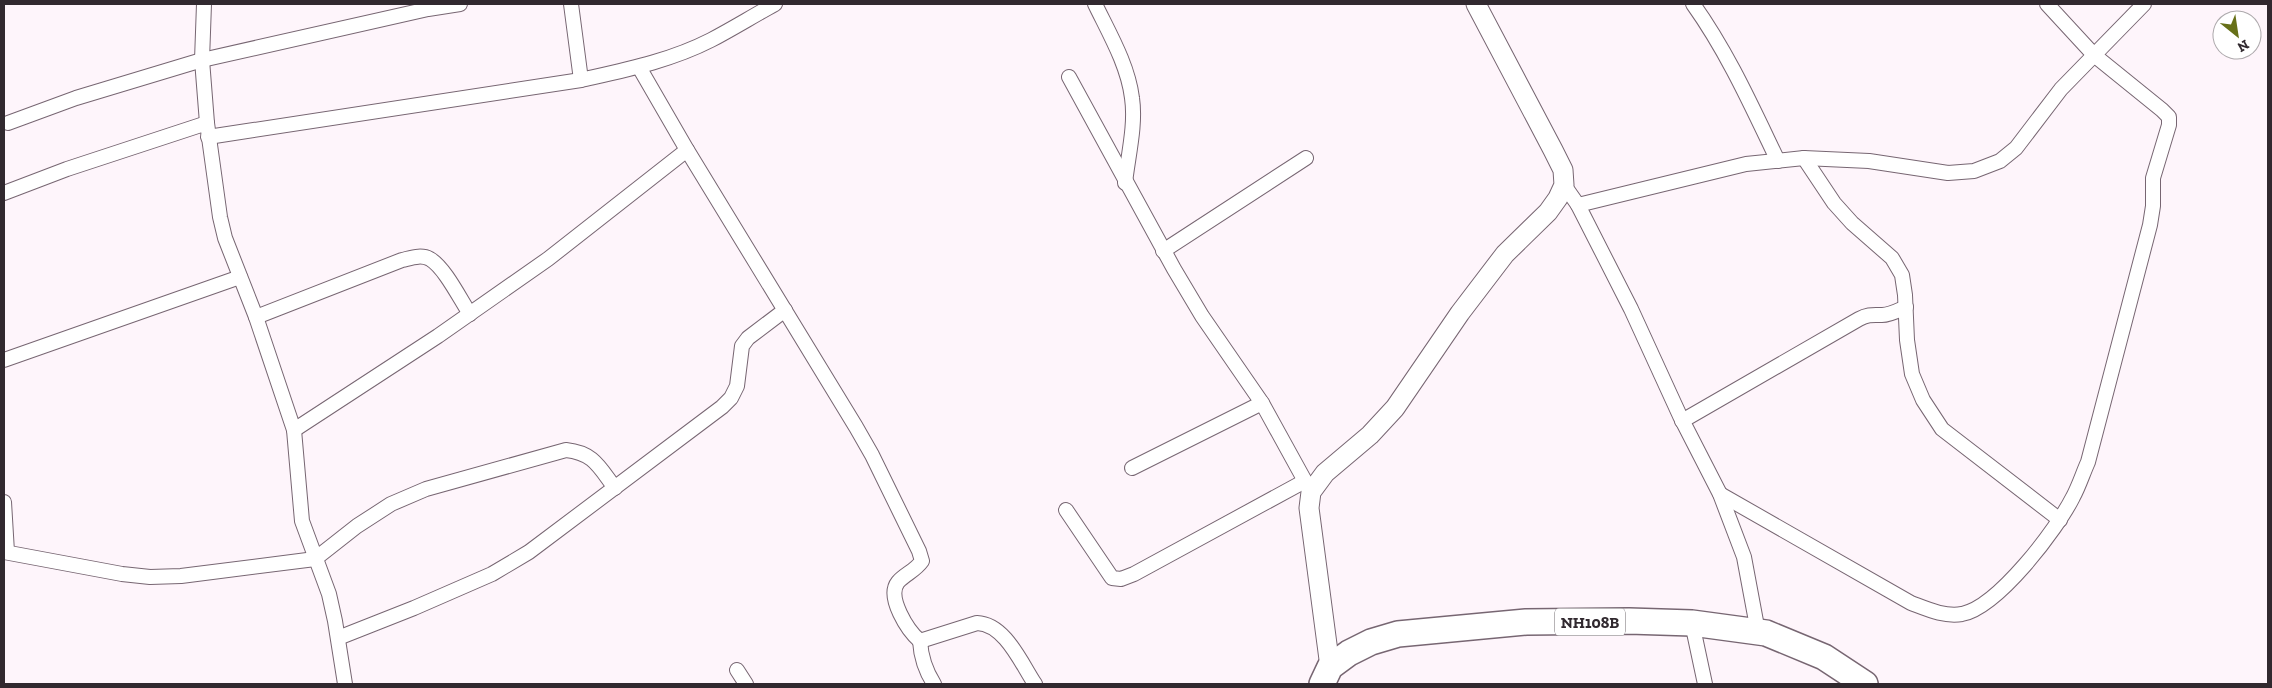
<svg xmlns="http://www.w3.org/2000/svg" width="2272" height="688" viewBox="0 0 2272 688" font-family="'Zilla Slab',serif">
	<style>
		.lines { fill: none; stroke-linecap: round; stroke-linejoin: round }
		.street-casing { stroke: #776672; stroke-width: 16 }
		.secondary-casing { stroke: #776672; stroke-width: 21 }
		.highway-casing { stroke: #776672; stroke-width: 28 }
		.street { stroke: #fff; stroke-width: 14 }
		.secondary { stroke: #fff; stroke-width: 19 }
		.highway { stroke: #fff; stroke-width: 25 }
		.labels { text-anchor: middle; stroke-width: 4; stroke-linejoin: round; paint-order: stroke }
		.shield { fill: #fff; stroke: #6f696d; stroke-width: 1 }
		.shield-label { font-size: 16px; font-weight: bold; fill: #31292f }
	</style>
	<rect width="100%" height="100%" fill="#fef5fb"/>
	<g class="lines">
		<g class="street-casing">
			<g id="street">
				<path d="M204 4 202 60 207 123 220 217 225 238 256 317 294 430 302 521 329 594 335 621 345 684"/>
				<path d="M571 4 581 80"/>
				<path d="M1095 4C1109 33 1128 65 1132 98 1136 125 1128 156 1125 183"/>
				<path d="M1693 4C1728 53 1752 107 1778 161"/>
				<path d="M639 67 687 150 856 427 872 455 919 551 922 561C915 571 905 574 898 582 886 597 908 631 920 641L977 623C1005 624 1021 663 1035 684"/>
				<path d="M1069 77 1174 269 1202 316 1262 403 1311 492"/>
				<path d="M8 123 76 98 202 60 428 9 460 4"/>
				<path d="M208 137 581 80C625 70 670 61 711 40 732 29 753 16 775 4"/>
				<path d="M1804 158 1834 203 1852 223 1892 258 1902 275 1905 295 1907 340 1912 374 1923 400 1942 429 2060 520"/>
				<path d="M1564 185 1578 205 1746 164 1804 158 1869 161 1948 173 1974 171 2000 161 2016 148 2061 89 2144 4"/>
				<path d="M4 193 67 169 207 123"/>
				<path d="M1578 205 1631 309 1680 416 1720 494 1744 557 1758 632"/>
				<path d="M1163 251 1306 158"/>
				<path d="M256 317 402 260C411 258 421 254 430 259 445 268 460 299 470 314"/>
				<path d="M4 360 240 277"/>
				<path d="M1682 421 1859 319C1868 314 1873 315 1882 315 1890 315 1899 310 1906 307"/>
				<path d="M294 430 438 336 548 259 687 150"/>
				<path d="M1132 468 1262 403"/>
				<path d="M1720 494 1911 603C1927 609 1944 617 1962 614 1998 607 2057 529 2073 497 2079 486 2083 473 2088 462L2150 225 2153 206V178L2169 125V117L2162 110 2094 55 2047 4"/>
				<path d="M4 502 7 552"/>
				<path d="M1066 510 1112 578 1121 579 1134 574 1305 481"/>
				<path d="M4 552 122 574 150 577 181 576 315 559 357 526 391 504 426 489 566 450C594 453 599 467 615 488"/>
				<path d="M1692 623 1705 684"/>
				<path d="M338 638 414 608 492 574 529 552 722 407 731 398 737 386 742 346 748 338 785 310"/>
				<path d="M920 641C921 658 925 670 934 684"/>
				<path d="M737 670 746 684"/>
			</g>
		</g>
		<g class="secondary-casing">
			<path id="secondary" d="M1330 667 1309 508 1311 492 1325 473 1370 435 1395 408 1460 313 1505 254 1548 212 1558 198 1564 185 1563 170 1553 150 1476 4"/>
		</g>
		<g class="highway-casing">
			<path id="highway" d="M1322 684 1330 667 1349 653 1371 642 1398 634 1526 622 1629 621 1692 623 1766 633 1824 657 1865 684"/>
		</g>
		<use href="#street" class="street"/>
		<use href="#secondary" class="secondary"/>
		<use href="#highway" class="highway"/>
	</g>
	<g class="labels">
		<rect class="shield" x="1555" y="608.5" width="70" height="27" rx="4"/>
		<g class="shield-label">
			<text x="1590" y="628">NH108B</text>
		</g>
	</g>
	<rect width="2272" height="688" fill="none" stroke="#31292f" stroke-width="10"/>
	<g transform="translate(2237 35) rotate(150)"><circle r="24" fill="#ffffff" stroke="#ada9ac"/>
	<path d="M0-4L9 19L0 12L-9 19Z" fill="#677018"/>
	<text y="-8" font-size="14" font-weight="bold" text-anchor="middle" fill="#31292f">N</text>
	</g>
</svg>
